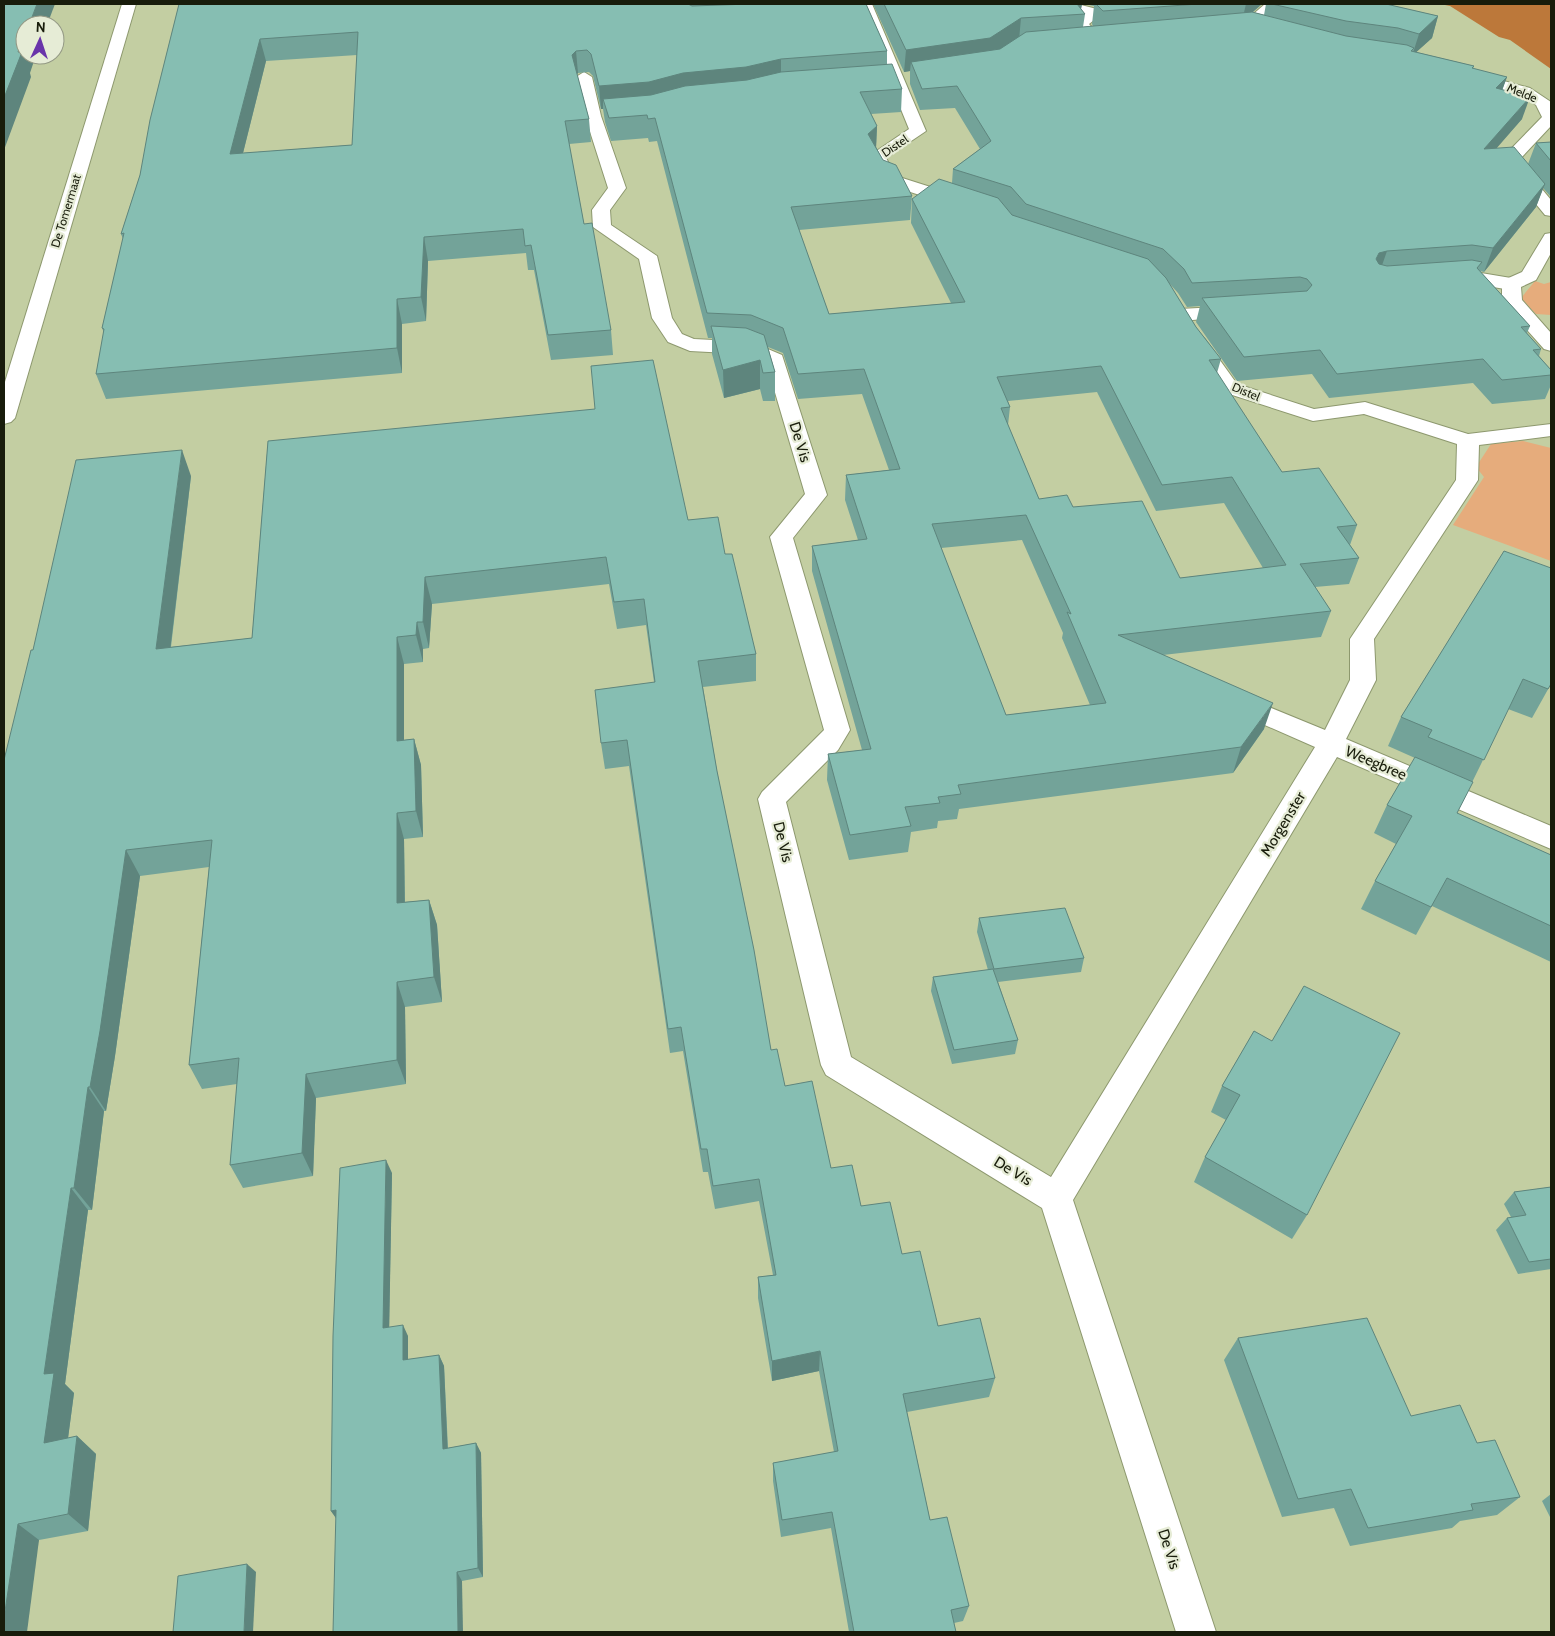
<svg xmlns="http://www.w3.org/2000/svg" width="1555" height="1636" viewBox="0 0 1555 1636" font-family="Cabin,sans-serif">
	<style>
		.green { fill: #e6ac7c }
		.forest { fill: #bc783a }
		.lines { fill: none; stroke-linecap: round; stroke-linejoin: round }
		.lane-casing { stroke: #8d986e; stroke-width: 2 }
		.street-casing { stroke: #8d986e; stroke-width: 2 }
		.lane { fill: #fff; fill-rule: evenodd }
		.street { fill: #fff; fill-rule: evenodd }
		.wall { fill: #73a399; fill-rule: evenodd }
		.shaded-wall { fill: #5e857d }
		.building { fill: #86beb2; stroke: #5e857d; fill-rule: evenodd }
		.labels { text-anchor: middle; stroke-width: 4.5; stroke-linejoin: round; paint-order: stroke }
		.far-street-label { font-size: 12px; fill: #181c0b; stroke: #e6ecd6 }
		.street-label { font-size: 15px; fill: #181c0b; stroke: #e6ecd6 }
	</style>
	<rect width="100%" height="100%" fill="#c3cea2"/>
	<g class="green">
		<path d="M1535 281 1544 284 1551 282V315L1536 314 1521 298Z"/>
		<path d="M1523 441 1551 448V561L1453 525 1484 477 1476 467 1491 444Z"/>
	</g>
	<path class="forest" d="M1440 4H1551V69L1510 40 1499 37 1450 6Z"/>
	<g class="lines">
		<g class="lane-casing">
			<g id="lane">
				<path d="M1463 270 1511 278 1518 280 1520 284 1518 288 1511 290 1463 282 1444 281 1442 277 1444 273Z"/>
				<path d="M1235 306 1242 308 1245 312 1242 316 1180 321 1173 319 1170 315 1173 311 1180 309Z"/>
			</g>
		</g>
		<g class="street-casing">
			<g id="street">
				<path d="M122 4H136L15 418 11 422 4 424V385Z"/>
				<path d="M858 4H872L926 131 886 158 896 176 965 198 968 202 965 206H953L883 183 869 156 909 129Z"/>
				<path d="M1054 4H1077L1101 10 1103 13 1089 24 1102 40 1100 43H1090L1074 23 1084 14 1056 7Z"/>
				<path d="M1265 4H1280C1271 16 1236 47 1222 29L1224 26 1243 23Z"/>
				<path d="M1467 71 1530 88 1551 102V126L1521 158V164L1551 200V216L1545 215 1504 165 1507 153 1542 117 1536 105 1518 94 1462 79 1459 76 1462 73Z"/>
				<path d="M584 72 592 77 601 116 626 188 610 210 611 225 657 256 672 318 682 334 694 339 751 342 782 355 827 495 793 538 850 730 838 750 786 802 851 1057 1051 1177 1315 747 1226 708 1222 702 1226 696 1235 693 1325 730 1350 680V639L1456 480 1457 444 1364 414 1313 421 1223 392 1187 342 1190 338H1204L1237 384 1314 409 1365 402 1468 434 1551 424V436L1479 445 1478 480 1374 639 1376 680 1346 739 1551 826V849L1337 757 1073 1200 1216 1632H1176L1042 1208 826 1075 821 1065 758 799 762 792 824 730 770 537 805 494 766 362 747 354 690 351 668 342 652 318 639 259 593 227 592 210 608 188 585 116 576 77Z"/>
				<path d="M1551 233V253L1536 280 1521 287 1522 300 1551 333V351L1544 349 1505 305 1502 301V284L1504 280 1522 272 1545 234Z"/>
			</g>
		</g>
		<use href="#lane" class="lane"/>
		<use href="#street" class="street"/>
	</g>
	<g class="wall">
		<path d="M179 4H866L887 51V64L902 89 901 112 871 114 877 126 876 147 883 160 912 196 910 220 799 230 829 314 951 303 911 223 912 199 952 183 953 169 980 149 955 108 920 110 910 84V71L904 72 873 4H1082L1081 9 1085 14 1083 27 1093 26 1092 24 1094 6 1084 4H1262L1253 12 1264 15 1266 4H1386L1438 16 1432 38 1416 52 1474 66 1473 69 1507 77 1502 90 1522 119 1496 148 1528 164 1536 143 1551 142V197L1543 188 1536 207 1484 272 1480 271 1530 326 1527 333 1541 349 1539 356 1551 370V385L1545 399 1492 404 1473 383 1329 398 1312 374 1237 381 1196 322 1200 306 1187 307 1178 293 1169 283 1196 327 1221 359 1217 373 1282 472 1357 525 1350 545 1359 558 1349 584 1315 587 1331 611 1321 637 1163 655 1264 729 1233 773 959 809 957 819 938 821 937 828 911 832 908 852 849 860 827 780 828 754 862 750 812 571V546L858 540 845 500 846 475 889 470 862 394 798 399 783 353 768 347 775 372V401H763L760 389 724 398 712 354V338H708L657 141 649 142 648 138 611 141 605 122 603 109H601L593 76 589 72 578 73 577 74 589 119 591 142 569 144 584 224 611 330 613 355 551 360 534 270H528L526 253 428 261 426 321 402 324V373L106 399 96 374 104 333 102 328 123 239 121 234 140 175ZM357 55 352 145 243 153 266 61ZM1097 392 1156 511 1224 503 1263 568 1180 578 1073 507 1039 499 1008 425 1010 407 1008 401ZM1022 540 1063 633 1062 638 1090 705 1006 715 941 548Z"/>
		<path d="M268 441 688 520 725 554 756 654V681L703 687 717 771 771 1050 785 1086 831 1168 861 1206 902 1254 938 1326 995 1378 989 1397 907 1412 930 1520 969 1606 963 1621 954 1623 956 1632H849L831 1528 781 1537 773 1481V1463L834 1452 819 1371 772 1381 758 1298V1277L773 1275 759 1201 715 1209 708 1172H703L683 1051 670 1053 629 766 605 769 601 743 654 682 646 625 617 629 609 584 432 604 429 648 423 649V662L404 664V740L414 739 421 765 423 837 404 839 405 902 429 900 437 925 442 1002 405 1007 406 1084 316 1098 313 1176 243 1188 230 1165 237 1084 202 1089 189 1065 209 867 140 876 115 1056 106 1111H104L92 1210H88L65 1384 74 1393 68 1438 77 1436 96 1454 88 1531 39 1540 4 1632 33 650 191 476 171 647 252 638Z"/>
		<path d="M1504 551 1551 684 1532 718 1508 709 1457 813 1551 855V962L1432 906 1416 935 1361 909 1375 881 1396 844 1374 833 1387 805 1415 758 1388 746 1401 717Z"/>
		<path d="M979 918 1084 958 1081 972 998 982 1018 1040 1015 1054 952 1064 931 991 933 977 988 970 977 932Z"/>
		<path d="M1254 1031 1307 1215 1292 1239 1194 1182 1205 1157 1226 1120 1211 1112 1222 1086Z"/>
		<path d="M392 1173 389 1327 408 1336V1360L439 1355 444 1366 448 1448 476 1443 481 1453 483 1577 462 1581 336 1518 331 1511Z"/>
		<path d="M1551 1187V1269L1518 1274 1496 1230 1507 1218 1511 1217 1504 1204 1514 1192Z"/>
		<path d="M1238 1338 1411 1416 1477 1443 1520 1497 1497 1515 1460 1521 1452 1528 1350 1546 1334 1508 1282 1517 1224 1360Z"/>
		<path d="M1551 1494V1519L1542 1501Z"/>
	</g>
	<g class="shaded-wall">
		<path d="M37 4H55L47 25H29Z"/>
		<path d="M1075 4H1082L1080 14Z"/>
		<path d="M1246 4H1262L1242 21Z"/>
		<path d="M1438 16 1432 38 1412 56 1419 34Z"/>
		<path d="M1021 18 1019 40 987 60 911 62 910 71 904 72 906 50Z"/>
		<path d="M25 35V55H36L30 73 31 77 4 150V98L18 52Z"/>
		<path d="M260 39 266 61 237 177 230 154Z"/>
		<path d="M576 51 578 73 574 77 572 55Z"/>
		<path d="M781 59V81L747 89 603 99V109H601L599 86 683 73Z"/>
		<path d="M1507 77 1499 99 1496 88Z"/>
		<path d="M1530 97 1522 119 1476 172 1484 149Z"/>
		<path d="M877 126 876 149 868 134Z"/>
		<path d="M1545 184 1536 207 1484 272 1493 248Z"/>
		<path d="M424 237 428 261 426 321 421 297Z"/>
		<path d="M1387 251 1379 274 1376 259 1379 253Z"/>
		<path d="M397 299 402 324V373L397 348Z"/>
		<path d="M760 360V389L724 398 723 370Z"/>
		<path d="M182 450 191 476 167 676 156 649Z"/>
		<path d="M425 577 432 604 429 648 423 622Z"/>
		<path d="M417 622 423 649V662L416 635Z"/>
		<path d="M397 637 404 664V768L397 741Z"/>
		<path d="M1273 703 1264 729 1233 773 1241 747Z"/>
		<path d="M414 739 421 765 423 837 416 811Z"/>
		<path d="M397 813 404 839 405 928 397 903Z"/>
		<path d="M126 850 140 876 115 1056 106 1111 90 1087Z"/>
		<path d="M429 900 437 925 442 1002 434 977Z"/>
		<path d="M397 982 405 1007 406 1084 397 1060Z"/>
		<path d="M306 1074 316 1098 313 1176 302 1153Z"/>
		<path d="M88 1087 104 1111 92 1210 74 1188Z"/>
		<path d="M386 1160 392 1173 389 1339 383 1328Z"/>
		<path d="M71 1188 88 1210 65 1384 74 1393 65 1461 44 1443V1374Z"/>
		<path d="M403 1325 408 1336V1372L403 1360Z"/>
		<path d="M820 1351 819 1371 772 1381V1361Z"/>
		<path d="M439 1355 444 1366 448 1459 443 1449Z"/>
		<path d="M77 1436 96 1454 88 1531 68 1514Z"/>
		<path d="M476 1443 481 1453 483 1577 478 1568Z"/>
		<path d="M336 1510 338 1521 331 1511Z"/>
		<path d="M18 1524 39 1540 27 1632H4V1618Z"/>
		<path d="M247 1564 256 1572 253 1632H244Z"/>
		<path d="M457 1572 462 1581 463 1632H458Z"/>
	</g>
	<g class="building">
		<path d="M4 4H37L29 25H25V35L18 52H22L4 98Z"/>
		<path d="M179 4H688L692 6 750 4H866L887 51 781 59 746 67 683 73 649 82 599 86 591 54 587 50 576 51 572 55 589 119 565 121 584 224 592 223 611 330 548 335 531 245 525 246 523 229 424 237 421 297 397 299V348L96 374 104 329 102 328 124 233 121 234 140 175 150 120ZM358 32 352 145 230 154 260 39Z"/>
		<path d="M884 4H1077L1085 14 1021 18 990 38 906 50Z"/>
		<path d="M1096 4H1198L1103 11Z"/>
		<path d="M1272 4H1386L1438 16 1419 34 1398 28 1346 21Z"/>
		<path d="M1252 12 1346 36 1407 45 1414 48 1411 51 1474 66 1472 68 1507 77 1496 88 1530 97 1484 149 1514 147 1545 184 1493 248 1472 245 1387 251 1379 253 1376 259 1379 264 1387 266 1472 260 1482 262 1477 268 1530 326 1521 327 1541 349 1533 350 1551 370V375L1502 380 1483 359 1337 374 1320 350 1244 357 1202 298 1307 291 1312 285 1307 279 1300 277 1192 283 1184 269 1163 249 1026 204 1011 187 953 169 991 141 957 86 922 89 911 62 1000 49 1026 32Z"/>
		<path d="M892 64 902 89 860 92 877 126 868 134 883 160 896 165 912 196 791 207 829 314 965 302 912 199 939 179 998 198 1012 215 1148 259 1166 278 1196 327 1221 359 1209 360 1282 472 1319 468 1357 525 1337 527 1359 558 1300 564 1331 611 1118 635 1273 703 1241 747 958 785 961 794 938 797 940 803 905 807 911 826 850 835 828 754 871 749 812 546 867 539 846 475 900 469 864 369 798 374 783 328 751 315 707 313 655 118 648 119 647 115 609 118 603 99 651 95 685 86 747 80 781 72ZM1101 366 1162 485 1232 477 1286 565 1180 578 1142 501 1073 507 1067 495 1039 499 1001 408 1010 407 997 377ZM1026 515 1071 614 1067 612 1106 703 1006 715 932 524Z"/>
		<path d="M1551 142V161L1536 143Z"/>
		<path d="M711 326 746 328 764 335 775 372 763 373 760 360 723 370Z"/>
		<path d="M653 360 688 520 718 517 725 554H732L756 654 698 661 717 771 754 950 771 1050 777 1049 785 1086 812 1081 831 1168 852 1165 861 1206 890 1202 902 1254 920 1251 938 1326 980 1318 995 1378 903 1394 930 1520 947 1517 969 1606 951 1610 956 1632H854L832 1512 782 1520 773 1463 838 1451 820 1351 772 1361 758 1277 776 1275 759 1179 713 1186 707 1149H701L681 1027 668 1029 627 740 601 743 595 690 655 682 644 599 614 602 606 557 425 577 423 622H417L416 635 397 637V741L414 739 416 811 397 813V903L429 900 434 977 397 982V1060L306 1074 302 1153 230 1165 239 1058 189 1065 212 840 126 850 100 1031 90 1087H88L74 1188H71L44 1374 54 1373 44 1443 77 1436 68 1514 18 1524 4 1618V760L31 650H33L76 460 182 450 156 649 252 638 268 441 595 409 591 366Z"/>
		<path d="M1504 551 1551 568V684L1548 689 1523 679 1484 760 1428 737 1432 730 1401 717Z"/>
		<path d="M1415 757 1473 782 1457 813 1551 855V926L1447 878 1431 907 1375 881 1412 816 1387 805Z"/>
		<path d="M1065 908 1084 958 994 969 979 918Z"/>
		<path d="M993 969 1018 1040 954 1050 933 977Z"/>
		<path d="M1304 986 1400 1033 1307 1215 1205 1157 1240 1095 1222 1086 1254 1031 1272 1041Z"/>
		<path d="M386 1160 383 1328 403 1325V1360L439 1355 443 1449 476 1443 478 1568 457 1572 458 1632H333L336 1510 331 1511 333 1336 340 1168Z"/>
		<path d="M1551 1187V1259L1529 1262 1507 1218 1526 1215 1514 1192Z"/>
		<path d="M1367 1318 1411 1416 1460 1405 1477 1443 1495 1440 1520 1497 1471 1504 1473 1510 1368 1528 1351 1489 1298 1499 1238 1338Z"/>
		<path d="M247 1564 244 1632H173L178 1576Z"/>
	</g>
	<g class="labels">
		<g class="far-street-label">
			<text transform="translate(1522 93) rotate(22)" y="4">Melde</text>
			<text transform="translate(895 146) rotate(-34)" y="4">Distel</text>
			<text transform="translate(66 211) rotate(-73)" y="4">De Tomermaat</text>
			<text transform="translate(1246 392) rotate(23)" y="4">Distel</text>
		</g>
		<g class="street-label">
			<text transform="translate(800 442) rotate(73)" y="5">De Vis</text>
			<text transform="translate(1376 763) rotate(23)" y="5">Weegbree</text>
			<text transform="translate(1283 824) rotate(-59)" y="5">Morgenster</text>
			<text transform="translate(783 842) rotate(76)" y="5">De Vis</text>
			<text transform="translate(1013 1171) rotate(31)" y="5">De Vis</text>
			<text transform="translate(1169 1549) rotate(72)" y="5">De Vis</text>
		</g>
	</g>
	<rect width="1555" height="1636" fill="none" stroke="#181c0b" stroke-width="10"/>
	<g transform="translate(40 40) rotate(3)"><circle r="24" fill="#e6ecd6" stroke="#949985"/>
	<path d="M0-4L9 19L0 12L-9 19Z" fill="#6934aa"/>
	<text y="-8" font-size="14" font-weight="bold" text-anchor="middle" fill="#181c0b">N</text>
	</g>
</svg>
